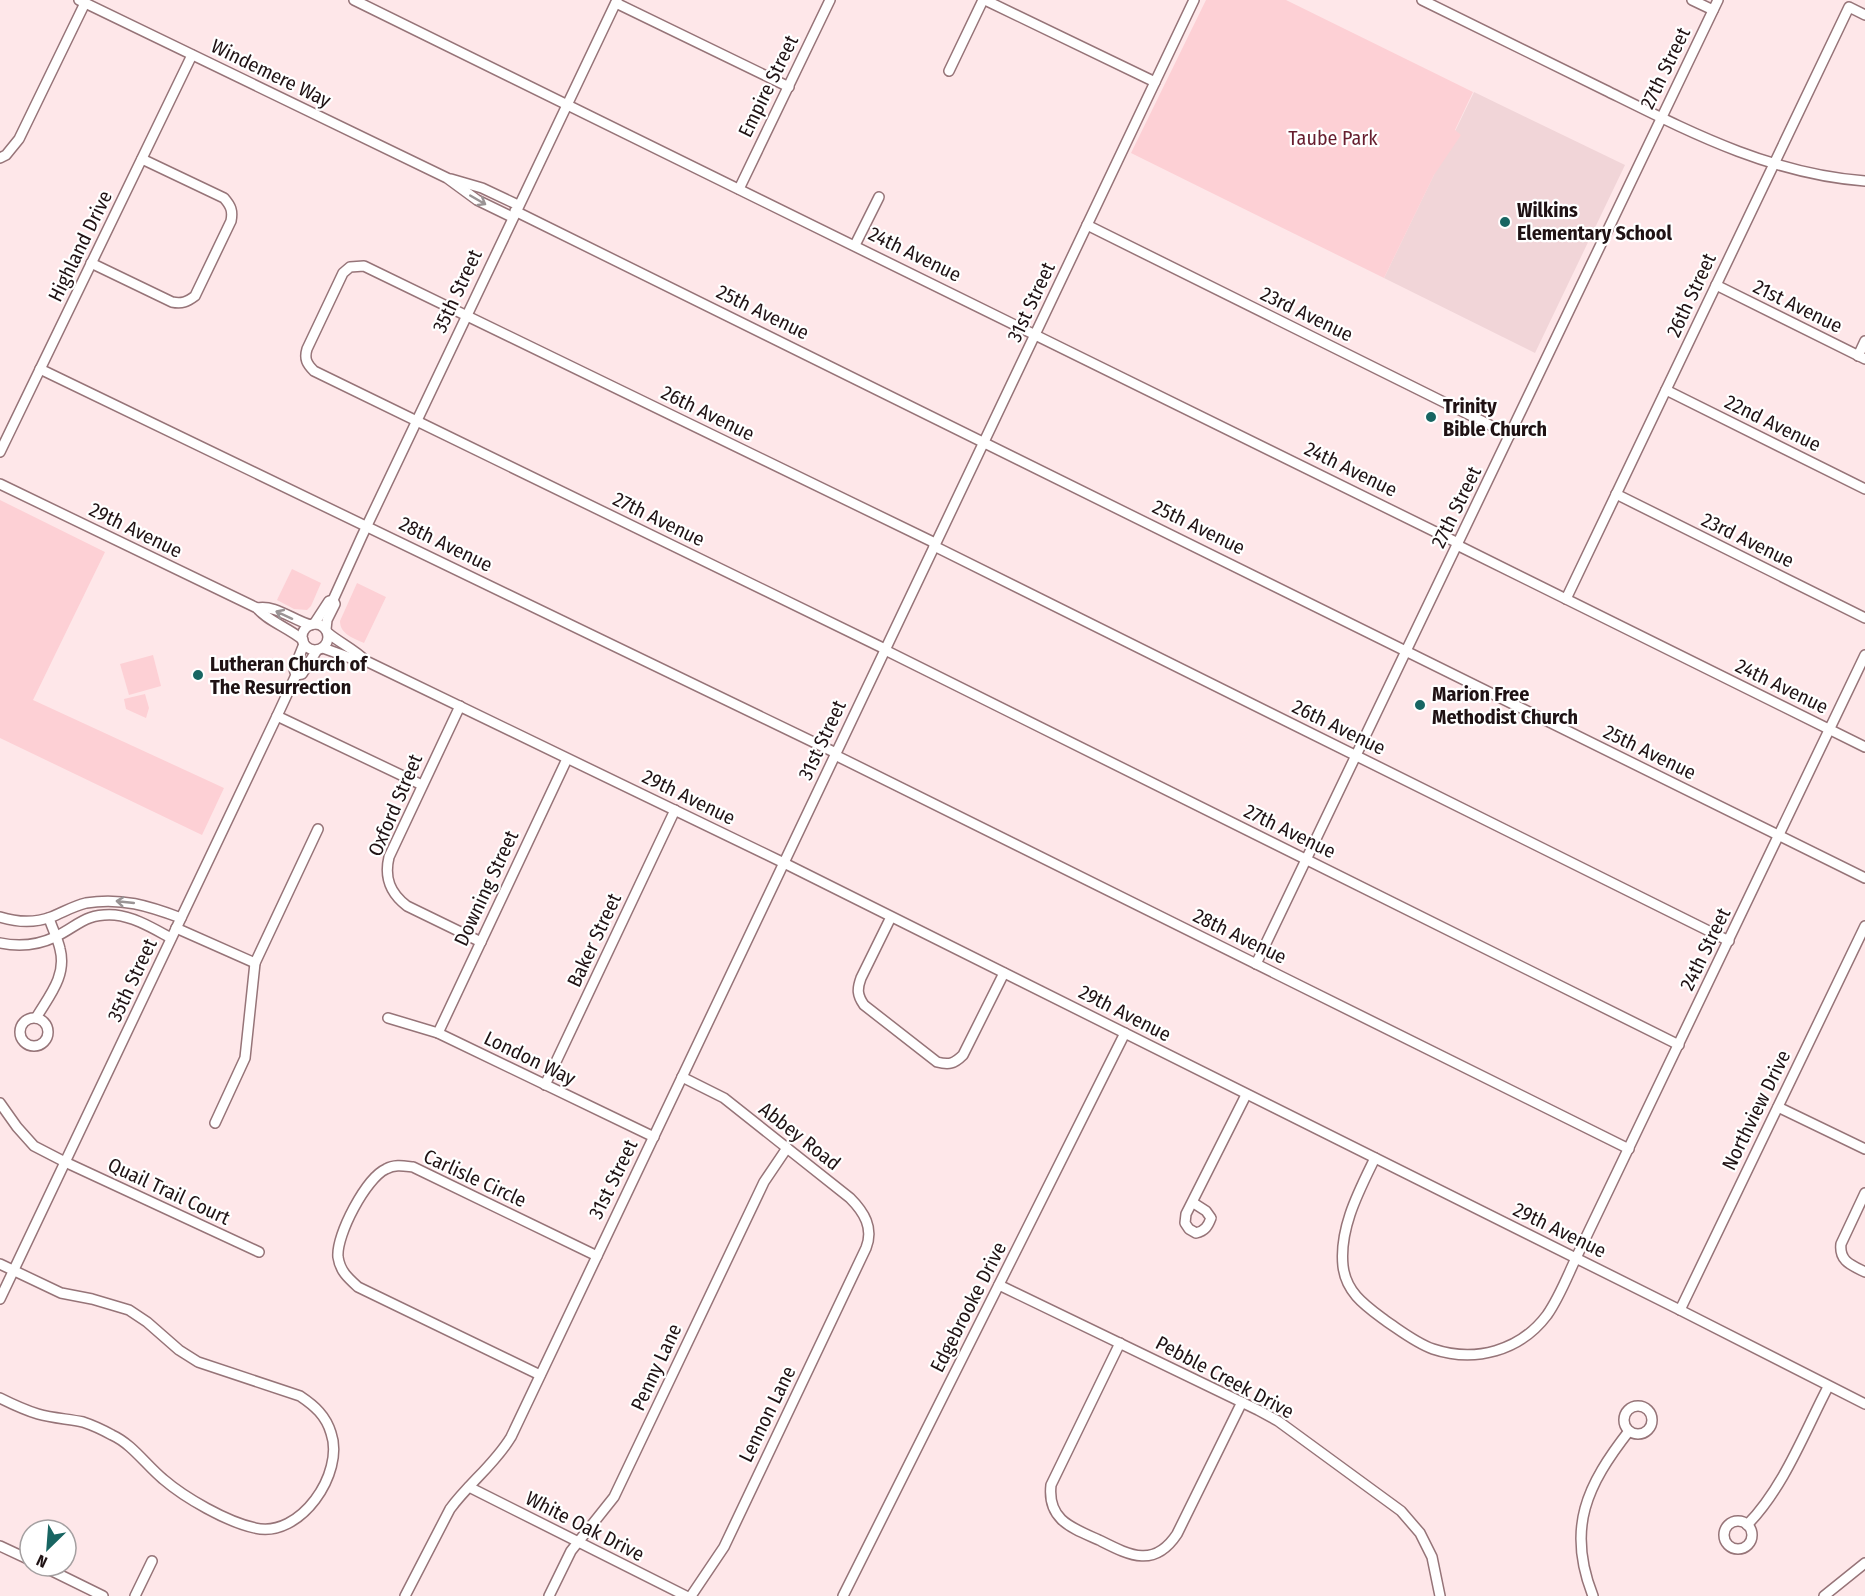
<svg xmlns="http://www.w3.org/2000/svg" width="1865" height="1596" viewBox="0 0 1865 1596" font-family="'Fira Sans Condensed',sans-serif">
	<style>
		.built { fill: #f1d5d8 }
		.green { fill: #fdd0d5 }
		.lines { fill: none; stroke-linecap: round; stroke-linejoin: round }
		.minor-casing { stroke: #967478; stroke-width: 12 }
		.minor { stroke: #fff; stroke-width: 9 }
		.oneway { stroke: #9a9495 }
		.poi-dot { fill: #186562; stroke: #fff; stroke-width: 2 }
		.labels { text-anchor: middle; stroke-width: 4.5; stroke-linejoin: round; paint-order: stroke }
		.street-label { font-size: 20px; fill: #1f1214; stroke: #fff }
		.park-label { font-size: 20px; fill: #671e2f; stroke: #fff }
		.poi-label { font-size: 20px; font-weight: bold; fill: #1f1214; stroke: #fff; text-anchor: start }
	</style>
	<rect width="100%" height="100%" fill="#fee7e9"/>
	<path class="built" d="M1474 92 1625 165 1535 353 1384 278Z"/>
	<g class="green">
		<path d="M1206 0H1286L1473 92 1455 130 1461 135 1434 175 1384 278 1131 153Z"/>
		<path d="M0 500 105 552 33 700 224 788 202 835 0 738Z"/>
		<path d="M292 569 321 583 311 606 307 610 294 609 277 600Z"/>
		<path d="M357 583 386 597 364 643C353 638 340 634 340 621Z"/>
		<path d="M153 655 161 686 129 695 120 664Z"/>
		<path d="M145 694 149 708 146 718 126 709 124 699Z"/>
	</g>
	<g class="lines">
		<g class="minor-casing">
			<g id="minor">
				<path d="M79 0 447 178 477 200 512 217"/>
				<path d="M354 0 1458 543"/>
				<path d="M985 0 1155 82"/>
				<path d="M1422 0C1483 30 1544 60 1605 90 1690 132 1770 174 1865 181"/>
				<path d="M1692 0 1713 10"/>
				<path d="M616 3 789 87"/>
				<path d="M949 71 983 0"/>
				<path d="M0 158 6 155 19 139 85 3"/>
				<path d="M451 179 482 188 518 205"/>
				<path d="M739 189 830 0"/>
				<path d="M515 211 1865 878"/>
				<path d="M1087 225 1510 435"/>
				<path d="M855 245 879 197"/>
				<path d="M91 263 172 302C182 304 187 302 195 296L231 221C233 211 231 206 224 198L142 159"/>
				<path d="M1716 285 1865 359"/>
				<path d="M1858 356 1865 341"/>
				<path d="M40 369 836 753"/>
				<path d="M1666 390 1865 489"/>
				<path d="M0 452 192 55"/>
				<path d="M0 484 257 608C266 620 289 628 303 640"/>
				<path d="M1616 494 1865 618"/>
				<path d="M1457 545 1865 747"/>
				<path d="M934 546 1729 941"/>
				<path d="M1566 599 1849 7 1865 15"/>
				<path d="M257 608C275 604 294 621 311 625"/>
				<path d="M314 624 329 601 333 600"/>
				<circle cx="315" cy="637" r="13"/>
				<path d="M326 629 327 620 335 604 333 600 362 536 617 0"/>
				<path d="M328 633C340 643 354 649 366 661L784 863 1680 1310 1865 1404"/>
				<path d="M323 648 356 660 366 661"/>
				<path d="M885 649 314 371C307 364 304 359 307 349L343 273 350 267 364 266 935 543"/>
				<path d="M885 650 1679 1045"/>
				<path d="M296 675 302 674 317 650"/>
				<path d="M460 706 389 857C384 878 390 893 407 906L481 942"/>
				<path d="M277 716 422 785"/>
				<path d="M835 755 1629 1149"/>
				<path d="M0 917C16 922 35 923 51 917 62 913 73 906 86 903 121 897 149 906 181 918"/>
				<path d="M891 917 861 978C857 989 857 995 864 1005L937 1062C949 1065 954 1064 963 1055L1004 973"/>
				<path d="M176 928 255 963"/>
				<path d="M0 943C19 947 36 946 55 937 78 926 85 913 115 915 135 917 154 929 171 938"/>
				<path d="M1256 964 1718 0"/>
				<path d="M36 1018C49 996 67 976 60 949 58 939 52 928 49 918"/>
				<path d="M388 1018 438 1033 654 1137"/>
				<circle cx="34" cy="1032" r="14"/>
				<path d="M438 1033 567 759"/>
				<path d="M682 1077 724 1098 850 1198C864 1212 874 1228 866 1248L724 1547 691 1596"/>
				<path d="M545 1085 675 810"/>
				<path d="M0 1103 17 1127 34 1146 65 1162 259 1252"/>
				<path d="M1778 1107 1865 1149"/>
				<path d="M215 1123 245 1058 255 963 318 829"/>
				<path d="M1375 1158C1359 1191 1339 1228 1343 1266 1346 1293 1366 1306 1386 1321 1401 1331 1416 1343 1433 1349 1475 1363 1520 1351 1547 1315 1559 1298 1567 1277 1576 1258L1865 655"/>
				<path d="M1865 1193 1841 1244C1839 1261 1851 1265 1865 1272"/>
				<path d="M1192 1202 1206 1211 1211 1218C1208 1226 1205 1231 1196 1233L1189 1229 1185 1223 1186 1214 1246 1095"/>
				<path d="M0 1264 61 1293 92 1299 129 1310 147 1322 179 1350 198 1362 300 1396C315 1406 326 1416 331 1433 345 1473 300 1539 255 1528 227 1522 185 1498 163 1479 146 1465 132 1444 112 1435 103 1430 92 1425 83 1422 68 1419 52 1418 38 1414 25 1410 12 1404 0 1398"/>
				<path d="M999 1285 1258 1410 1278 1421 1401 1511 1420 1533 1432 1557 1440 1596"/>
				<path d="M0 1299 277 716 296 675 294 669 304 644"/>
				<path d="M1680 1310 1865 926"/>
				<path d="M1120 1343 1051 1485C1047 1520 1072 1528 1099 1540 1129 1555 1154 1569 1177 1534L1242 1402"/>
				<path d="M540 1375 358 1287C348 1278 340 1271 338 1257 336 1235 366 1178 386 1169 395 1164 404 1166 413 1167L597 1256"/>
				<circle cx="1638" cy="1420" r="14"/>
				<path d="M469 1487 686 1596"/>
				<circle cx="1738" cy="1535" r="14"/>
				<path d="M1747 1525C1784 1487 1804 1433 1828 1387"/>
				<path d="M0 1546 30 1560"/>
				<path d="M42 1566 103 1596"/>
				<path d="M135 1596 152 1561"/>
				<path d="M405 1596 450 1509C469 1483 494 1465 511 1437L1194 0"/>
				<path d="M549 1596 571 1551 614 1497 764 1182 787 1148"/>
				<path d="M843 1596 1125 1033"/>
				<path d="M1593 1596C1566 1528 1587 1485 1629 1431"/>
				<path d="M1824 1596 1865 1563"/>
			</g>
		</g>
		<use href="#minor" class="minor"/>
	</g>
	<defs><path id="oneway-shaft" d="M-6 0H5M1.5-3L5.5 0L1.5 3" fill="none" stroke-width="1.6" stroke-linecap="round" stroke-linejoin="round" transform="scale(1.5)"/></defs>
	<g class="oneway">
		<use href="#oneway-shaft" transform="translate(478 200) rotate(30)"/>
		<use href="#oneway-shaft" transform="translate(284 615) rotate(-155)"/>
		<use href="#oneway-shaft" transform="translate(125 902) rotate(-174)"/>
	</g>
	<g class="poi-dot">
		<circle cx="1505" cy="222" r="6"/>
		<circle cx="1431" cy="417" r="6"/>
		<circle cx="198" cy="675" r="6"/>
		<circle cx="1420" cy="705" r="6"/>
	</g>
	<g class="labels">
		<g class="street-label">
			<text transform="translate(1665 68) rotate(-64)" y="7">27th Street</text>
			<text transform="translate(271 73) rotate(26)" y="7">Windemere Way</text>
			<text transform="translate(768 86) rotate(-64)" y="7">Empire Street</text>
			<text transform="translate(80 246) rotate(-64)" y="7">Highland Drive</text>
			<text transform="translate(915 254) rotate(26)" y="7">24th Avenue</text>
			<text transform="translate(457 291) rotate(-65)" y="7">35th Street</text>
			<text transform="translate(1691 295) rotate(-65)" y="7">26th Street</text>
			<text transform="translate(1031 302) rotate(-65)" y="7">31st Street</text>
			<text transform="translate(1798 306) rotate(26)" y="7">21st Avenue</text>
			<text transform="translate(763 312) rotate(26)" y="7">25th Avenue</text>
			<text transform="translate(1307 314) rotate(26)" y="7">23rd Avenue</text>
			<text transform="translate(708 413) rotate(26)" y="7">26th Avenue</text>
			<text transform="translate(1773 423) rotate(26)" y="7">22nd Avenue</text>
			<text transform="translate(1351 469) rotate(26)" y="7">24th Avenue</text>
			<text transform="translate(1456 507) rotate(-64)" y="7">27th Street</text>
			<text transform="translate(659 519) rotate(26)" y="7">27th Avenue</text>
			<text transform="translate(1199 527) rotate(26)" y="7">25th Avenue</text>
			<text transform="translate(136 530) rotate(26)" y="7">29th Avenue</text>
			<text transform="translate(1748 540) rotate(26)" y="7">23rd Avenue</text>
			<text transform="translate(446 544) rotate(26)" y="7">28th Avenue</text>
			<text transform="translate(1782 686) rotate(26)" y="7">24th Avenue</text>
			<text transform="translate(1339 727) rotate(26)" y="7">26th Avenue</text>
			<text transform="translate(822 740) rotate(-65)" y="7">31st Street</text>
			<text transform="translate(1650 752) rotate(26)" y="7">25th Avenue</text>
			<text transform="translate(689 797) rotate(26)" y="7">29th Avenue</text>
			<text transform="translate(395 805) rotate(-67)" y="7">Oxford Street</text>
			<text transform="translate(1290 831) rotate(26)" y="7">27th Avenue</text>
			<text transform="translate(486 888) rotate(-65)" y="7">Downing Street</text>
			<text transform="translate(1240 936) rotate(26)" y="7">28th Avenue</text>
			<text transform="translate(594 940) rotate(-65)" y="7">Baker Street</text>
			<text transform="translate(1705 949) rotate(-64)" y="7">24th Street</text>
			<text transform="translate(132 980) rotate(-65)" y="7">35th Street</text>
			<text transform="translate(1125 1013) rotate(27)" y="7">29th Avenue</text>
			<text transform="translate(530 1058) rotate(26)" y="7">London Way</text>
			<text transform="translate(1756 1110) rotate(-64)" y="7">Northview Drive</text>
			<text transform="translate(800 1136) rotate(38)" y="7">Abbey Road</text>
			<text transform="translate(475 1178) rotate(25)" y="7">Carlisle Circle</text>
			<text transform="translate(613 1179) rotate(-64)" y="7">31st Street</text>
			<text transform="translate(169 1191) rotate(25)" y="7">Quail Trail Court</text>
			<text transform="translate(1560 1230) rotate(26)" y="7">29th Avenue</text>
			<text transform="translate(968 1307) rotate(-63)" y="7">Edgebrooke Drive</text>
			<text transform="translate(656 1367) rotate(-65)" y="7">Penny Lane</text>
			<text transform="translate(1225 1377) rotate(28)" y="7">Pebble Creek Drive</text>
			<text transform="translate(767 1414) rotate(-64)" y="7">Lennon Lane</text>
			<text transform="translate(585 1526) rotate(27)" y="7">White Oak Drive</text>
		</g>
		<g class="park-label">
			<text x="1333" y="145">Taube Park</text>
		</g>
		<g class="poi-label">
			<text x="1517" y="217">Wilkins<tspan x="1517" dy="23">Elementary School</tspan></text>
			<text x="1443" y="413">Trinity<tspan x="1443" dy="23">Bible Church</tspan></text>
			<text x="210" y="671">Lutheran Church of<tspan x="210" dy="23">The Resurrection</tspan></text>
			<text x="1432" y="701">Marion Free<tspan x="1432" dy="23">Methodist Church</tspan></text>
		</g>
	</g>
	<g transform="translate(48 1548) rotate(205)"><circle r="28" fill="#ffffff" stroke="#a5a0a1" stroke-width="1.5"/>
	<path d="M0-4.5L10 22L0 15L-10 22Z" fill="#186562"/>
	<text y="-9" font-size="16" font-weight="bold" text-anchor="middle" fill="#1f1214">N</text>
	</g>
</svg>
